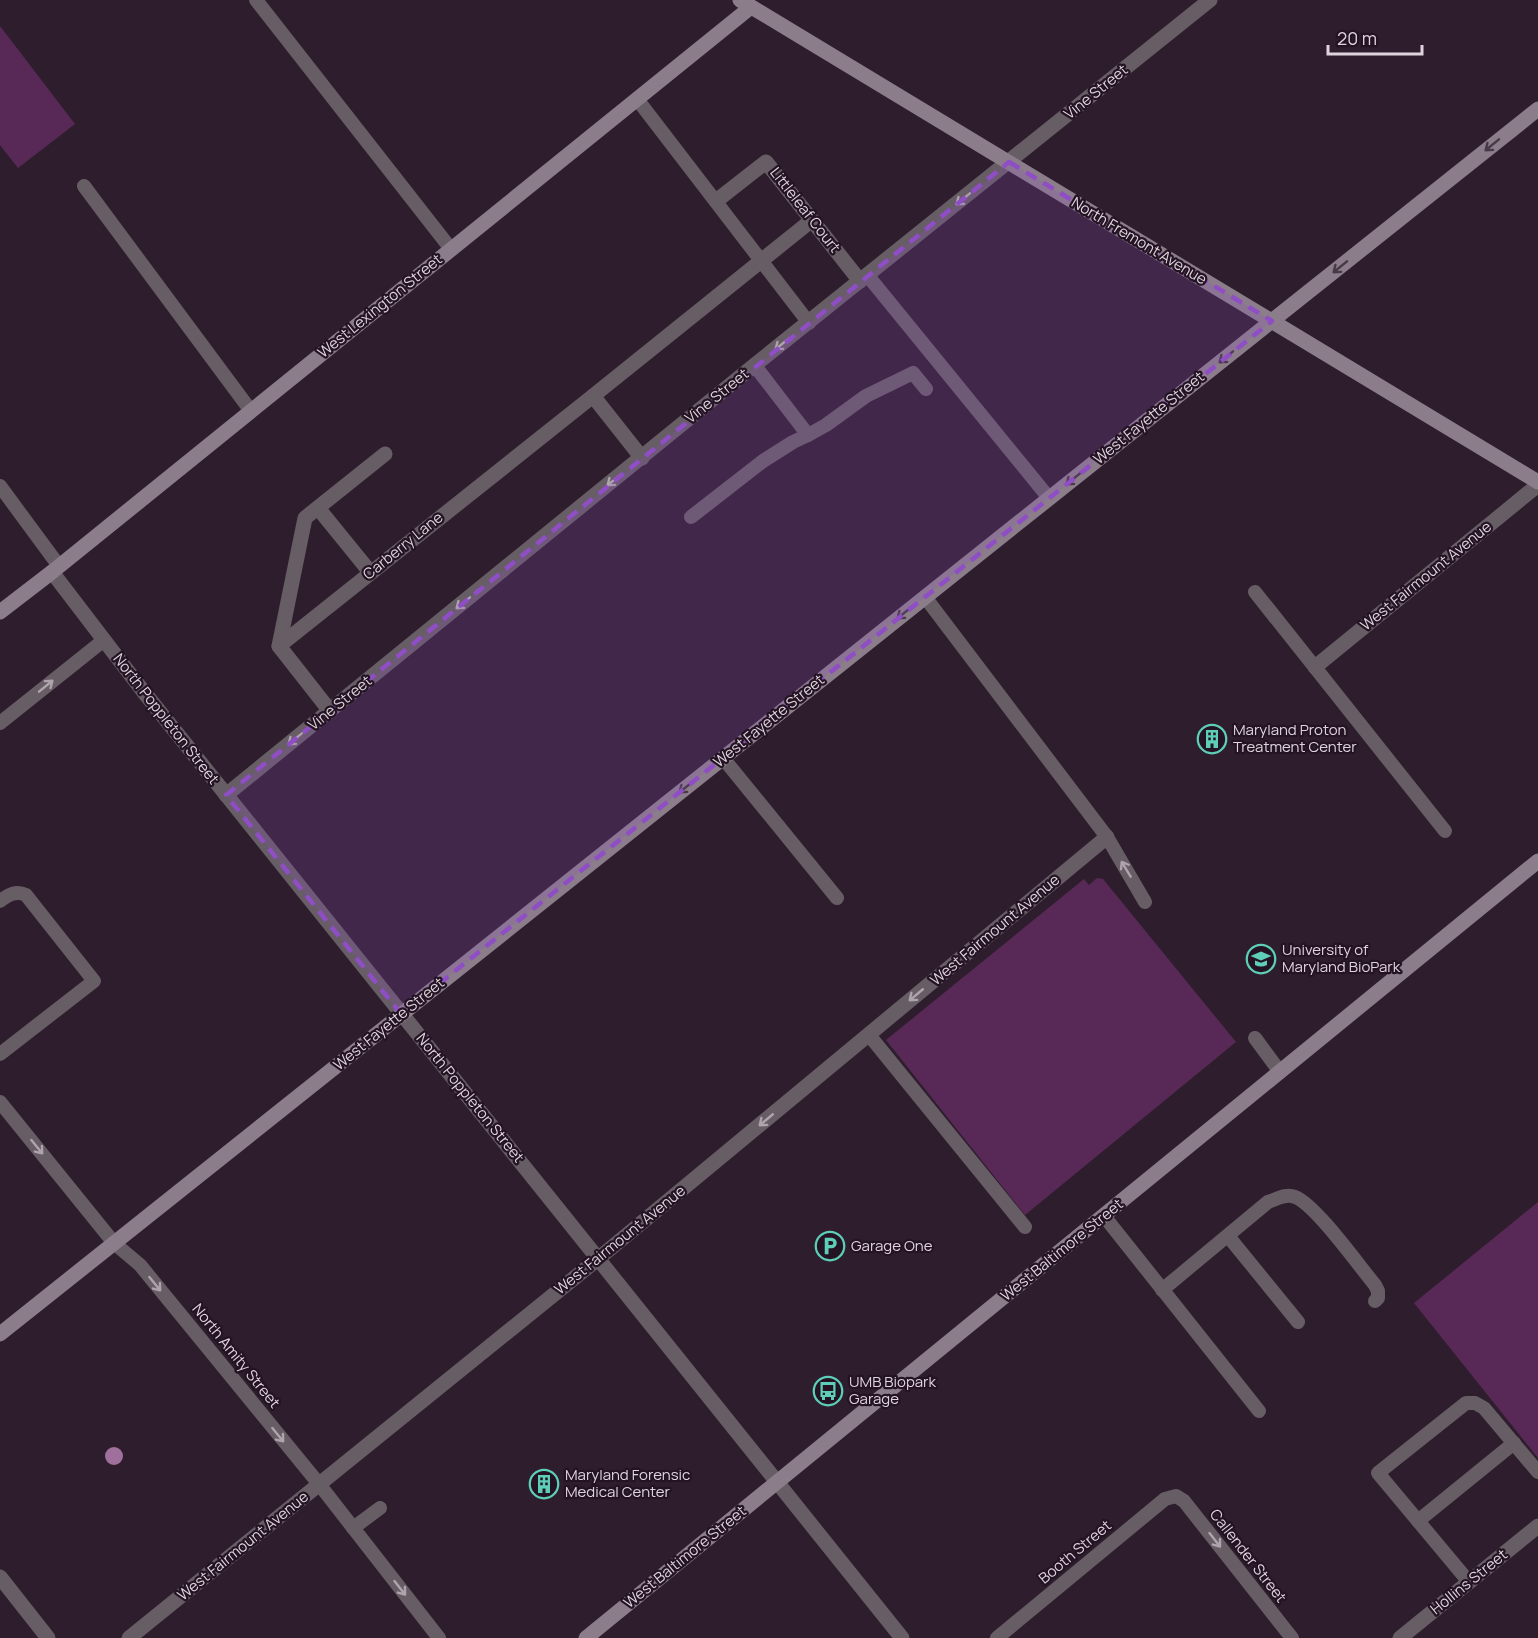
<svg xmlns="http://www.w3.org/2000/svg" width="1538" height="1638" viewBox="0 0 1538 1638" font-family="Manrope,sans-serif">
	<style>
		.green { fill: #582956 }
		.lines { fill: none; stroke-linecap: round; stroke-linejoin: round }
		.lane { stroke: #665d65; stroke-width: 14 }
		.street { stroke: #665d65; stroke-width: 15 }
		.secondary { stroke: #8b7d89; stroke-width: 15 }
		.tree { fill: #a0709d }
		.oneway { stroke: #483947 }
		.oneway2 { stroke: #afa4ae }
		.marked { fill: #8f4ec5; fill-opacity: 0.2; stroke: #8f4ec5; stroke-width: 4.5; stroke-dasharray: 12 8; stroke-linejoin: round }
		.labels { text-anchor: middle; stroke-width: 4.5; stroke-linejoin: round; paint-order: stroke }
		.street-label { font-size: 15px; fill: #dfd4de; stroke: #241423 }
		.poi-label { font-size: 15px; fill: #dfd4de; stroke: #241423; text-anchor: start }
	</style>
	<rect width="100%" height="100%" fill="#2e1e2d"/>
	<g class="green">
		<path d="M0 26 75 124 18 168 0 145Z"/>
		<path d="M1097 878 1103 879 1236 1042 1025 1215 886 1040 1084 879 1089 885Z"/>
		<path d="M1538 1202V1458L1414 1303Z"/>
	</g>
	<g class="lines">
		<g class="lane">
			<path d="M256 0 451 249"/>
			<path d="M637 99 809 323"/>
			<path d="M84 186 251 411"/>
			<path d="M868 276 1049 498"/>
			<path d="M755 366 808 435"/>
			<path d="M0 486 59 566"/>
			<path d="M691 517 763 461 793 442 808 435 826 425 866 396 913 373 926 389"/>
			<path d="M1255 592 1445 831"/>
			<path d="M925 597 1107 837 1145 902"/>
			<path d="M0 723 104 640"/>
			<path d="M723 758 837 898"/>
			<path d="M0 901C8 895 16 890 26 895L94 981 0 1054"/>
			<path d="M869 1035 1025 1227"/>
			<path d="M1255 1038 1280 1072"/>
			<path d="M0 1102 114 1243 140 1265 319 1484 439 1638"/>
			<path d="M1104 1216 1259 1411"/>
			<path d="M1228 1236 1298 1322"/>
			<path d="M1162 1290 1268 1202C1277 1199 1286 1193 1295 1197 1315 1204 1359 1266 1375 1285L1378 1291V1298L1375 1301"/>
			<path d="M1418 1521 1514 1443"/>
			<path d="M353 1528 380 1508"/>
			<path d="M1469 1582 1378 1473 1466 1403H1475L1484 1408 1538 1472"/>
			<path d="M997 1638 1165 1499 1176 1496 1184 1501 1292 1638"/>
		</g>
		<g class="street">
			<path d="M716 201 766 162 860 281"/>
			<path d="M593 396 812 220"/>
			<path d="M318 508 370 572"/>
			<path d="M52 572 143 691 902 1638"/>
			<path d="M279 646 305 518 385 454"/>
			<path d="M1315 667 1538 485"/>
			<path d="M330 711 279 646 593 396 642 458"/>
			<path d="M226 795 746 372 1210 0"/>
			<path d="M0 1577 48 1638"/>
			<path d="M129 1638 599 1258 1107 837"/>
			<path d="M1400 1638 1538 1526"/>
		</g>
		<g class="secondary">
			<path d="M740 0 1538 482"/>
			<path d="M0 612 52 572 751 7"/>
			<path d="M0 1334 1538 109"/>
			<path d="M586 1638 1538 861"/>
		</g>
	</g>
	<circle class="tree" cx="114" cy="1456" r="9"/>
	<defs><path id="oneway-shaft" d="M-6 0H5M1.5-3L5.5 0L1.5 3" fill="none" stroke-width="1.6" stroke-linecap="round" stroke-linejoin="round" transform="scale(1.5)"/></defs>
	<g class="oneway">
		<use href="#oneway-shaft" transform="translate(1492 145) rotate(141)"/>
		<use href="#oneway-shaft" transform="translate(1340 267) rotate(141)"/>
		<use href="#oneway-shaft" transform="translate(1226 357) rotate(141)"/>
		<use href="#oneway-shaft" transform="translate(1073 479) rotate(141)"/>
		<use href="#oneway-shaft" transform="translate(904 613) rotate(141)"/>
		<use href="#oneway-shaft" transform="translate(686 787) rotate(141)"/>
	</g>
	<g class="oneway2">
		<use href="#oneway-shaft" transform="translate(963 199) rotate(141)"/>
		<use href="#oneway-shaft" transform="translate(782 344) rotate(141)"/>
		<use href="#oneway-shaft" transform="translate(614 480) rotate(141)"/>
		<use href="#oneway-shaft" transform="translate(463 603) rotate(141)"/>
		<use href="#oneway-shaft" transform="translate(46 686) rotate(-39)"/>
		<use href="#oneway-shaft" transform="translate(295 739) rotate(141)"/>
		<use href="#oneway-shaft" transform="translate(1126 869) rotate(-121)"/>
		<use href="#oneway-shaft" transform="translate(916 995) rotate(140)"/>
		<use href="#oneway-shaft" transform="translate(766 1120) rotate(140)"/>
		<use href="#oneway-shaft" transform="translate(37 1147) rotate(51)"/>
		<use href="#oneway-shaft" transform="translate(155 1284) rotate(51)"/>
		<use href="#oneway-shaft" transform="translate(278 1435) rotate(51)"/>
		<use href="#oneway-shaft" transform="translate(1215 1540) rotate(52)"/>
		<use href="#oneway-shaft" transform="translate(400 1588) rotate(52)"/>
	</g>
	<path class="marked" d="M1009 162 1272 321 401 1014 226 795Z"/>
	<defs>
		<g id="building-ring" transform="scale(1.5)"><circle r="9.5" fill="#241423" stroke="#5eceb8" stroke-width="1.5"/><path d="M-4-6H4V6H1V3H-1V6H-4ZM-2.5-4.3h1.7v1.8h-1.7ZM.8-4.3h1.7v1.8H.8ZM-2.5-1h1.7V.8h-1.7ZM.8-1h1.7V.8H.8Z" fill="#5eceb8"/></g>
		<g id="university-ring" transform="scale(1.5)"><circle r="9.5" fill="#241423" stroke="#5eceb8" stroke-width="1.5"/><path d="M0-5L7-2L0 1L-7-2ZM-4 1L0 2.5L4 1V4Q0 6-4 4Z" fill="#5eceb8"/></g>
		<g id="parking-ring" transform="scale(1.5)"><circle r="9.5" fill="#241423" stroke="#5eceb8" stroke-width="1.5"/><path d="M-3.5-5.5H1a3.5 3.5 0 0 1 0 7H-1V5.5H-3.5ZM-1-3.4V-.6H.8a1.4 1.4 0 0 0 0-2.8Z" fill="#5eceb8"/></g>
		<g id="bus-ring" transform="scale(1.5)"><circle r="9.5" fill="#241423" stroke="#5eceb8" stroke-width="1.5"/><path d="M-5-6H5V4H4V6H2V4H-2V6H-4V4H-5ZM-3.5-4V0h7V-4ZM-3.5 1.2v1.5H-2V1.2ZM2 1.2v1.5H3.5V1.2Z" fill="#5eceb8"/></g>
	</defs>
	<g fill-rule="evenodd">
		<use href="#building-ring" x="1212" y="739"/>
		<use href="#university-ring" x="1261" y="959"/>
		<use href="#parking-ring" x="830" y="1246"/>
		<use href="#bus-ring" x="828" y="1391"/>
		<use href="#building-ring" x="544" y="1484"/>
	</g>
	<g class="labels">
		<g class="street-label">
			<text transform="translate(1096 92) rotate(-39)" y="5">Vine Street</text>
			<text transform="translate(805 210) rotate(52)" y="5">Littleleaf Court</text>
			<text transform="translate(1139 241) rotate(31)" y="5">North Fremont Avenue</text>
			<text transform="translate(380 306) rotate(-39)" y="5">West Lexington Street</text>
			<text transform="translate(717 396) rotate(-39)" y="5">Vine Street</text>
			<text transform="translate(1149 418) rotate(-39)" y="5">West Fayette Street</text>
			<text transform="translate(403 546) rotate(-39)" y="5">Carberry Lane</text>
			<text transform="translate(1426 576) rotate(-39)" y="5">West Fairmount Avenue</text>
			<text transform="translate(340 703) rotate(-39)" y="5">Vine Street</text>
			<text transform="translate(166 719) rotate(52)" y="5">North Poppleton Street</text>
			<text transform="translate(769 721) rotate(-39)" y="5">West Fayette Street</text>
			<text transform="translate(995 930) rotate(-40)" y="5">West Fairmount Avenue</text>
			<text transform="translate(389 1024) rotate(-39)" y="5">West Fayette Street</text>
			<text transform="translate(470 1098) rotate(51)" y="5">North Poppleton Street</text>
			<text transform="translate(620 1240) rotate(-39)" y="5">West Fairmount Avenue</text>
			<text transform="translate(1062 1250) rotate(-39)" y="5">West Baltimore Street</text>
			<text transform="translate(236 1356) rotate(51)" y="5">North Amity Street</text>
			<text transform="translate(243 1546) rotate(-39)" y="5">West Fairmount Avenue</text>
			<text transform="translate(1075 1552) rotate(-40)" y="5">Booth Street</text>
			<text transform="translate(1248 1556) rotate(52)" y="5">Callender Street</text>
			<text transform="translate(685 1557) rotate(-39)" y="5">West Baltimore Street</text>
			<text transform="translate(1469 1582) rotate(-39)" y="5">Hollins Street</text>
		</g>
		<g class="poi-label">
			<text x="1233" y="735">Maryland Proton<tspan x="1233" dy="17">Treatment Center</tspan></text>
			<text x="1282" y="955">University of<tspan x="1282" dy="17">Maryland BioPark</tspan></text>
			<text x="851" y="1251">Garage One</text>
			<text x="849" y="1387">UMB Biopark<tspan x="849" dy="17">Garage</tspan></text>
			<text x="565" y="1480">Maryland Forensic<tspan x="565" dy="17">Medical Center</tspan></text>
		</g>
	</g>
	<path d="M1328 45v9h94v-9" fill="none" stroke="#dfd4de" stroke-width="3"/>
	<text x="1337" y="45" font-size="18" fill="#dfd4de" stroke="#241423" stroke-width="4.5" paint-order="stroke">20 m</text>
</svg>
